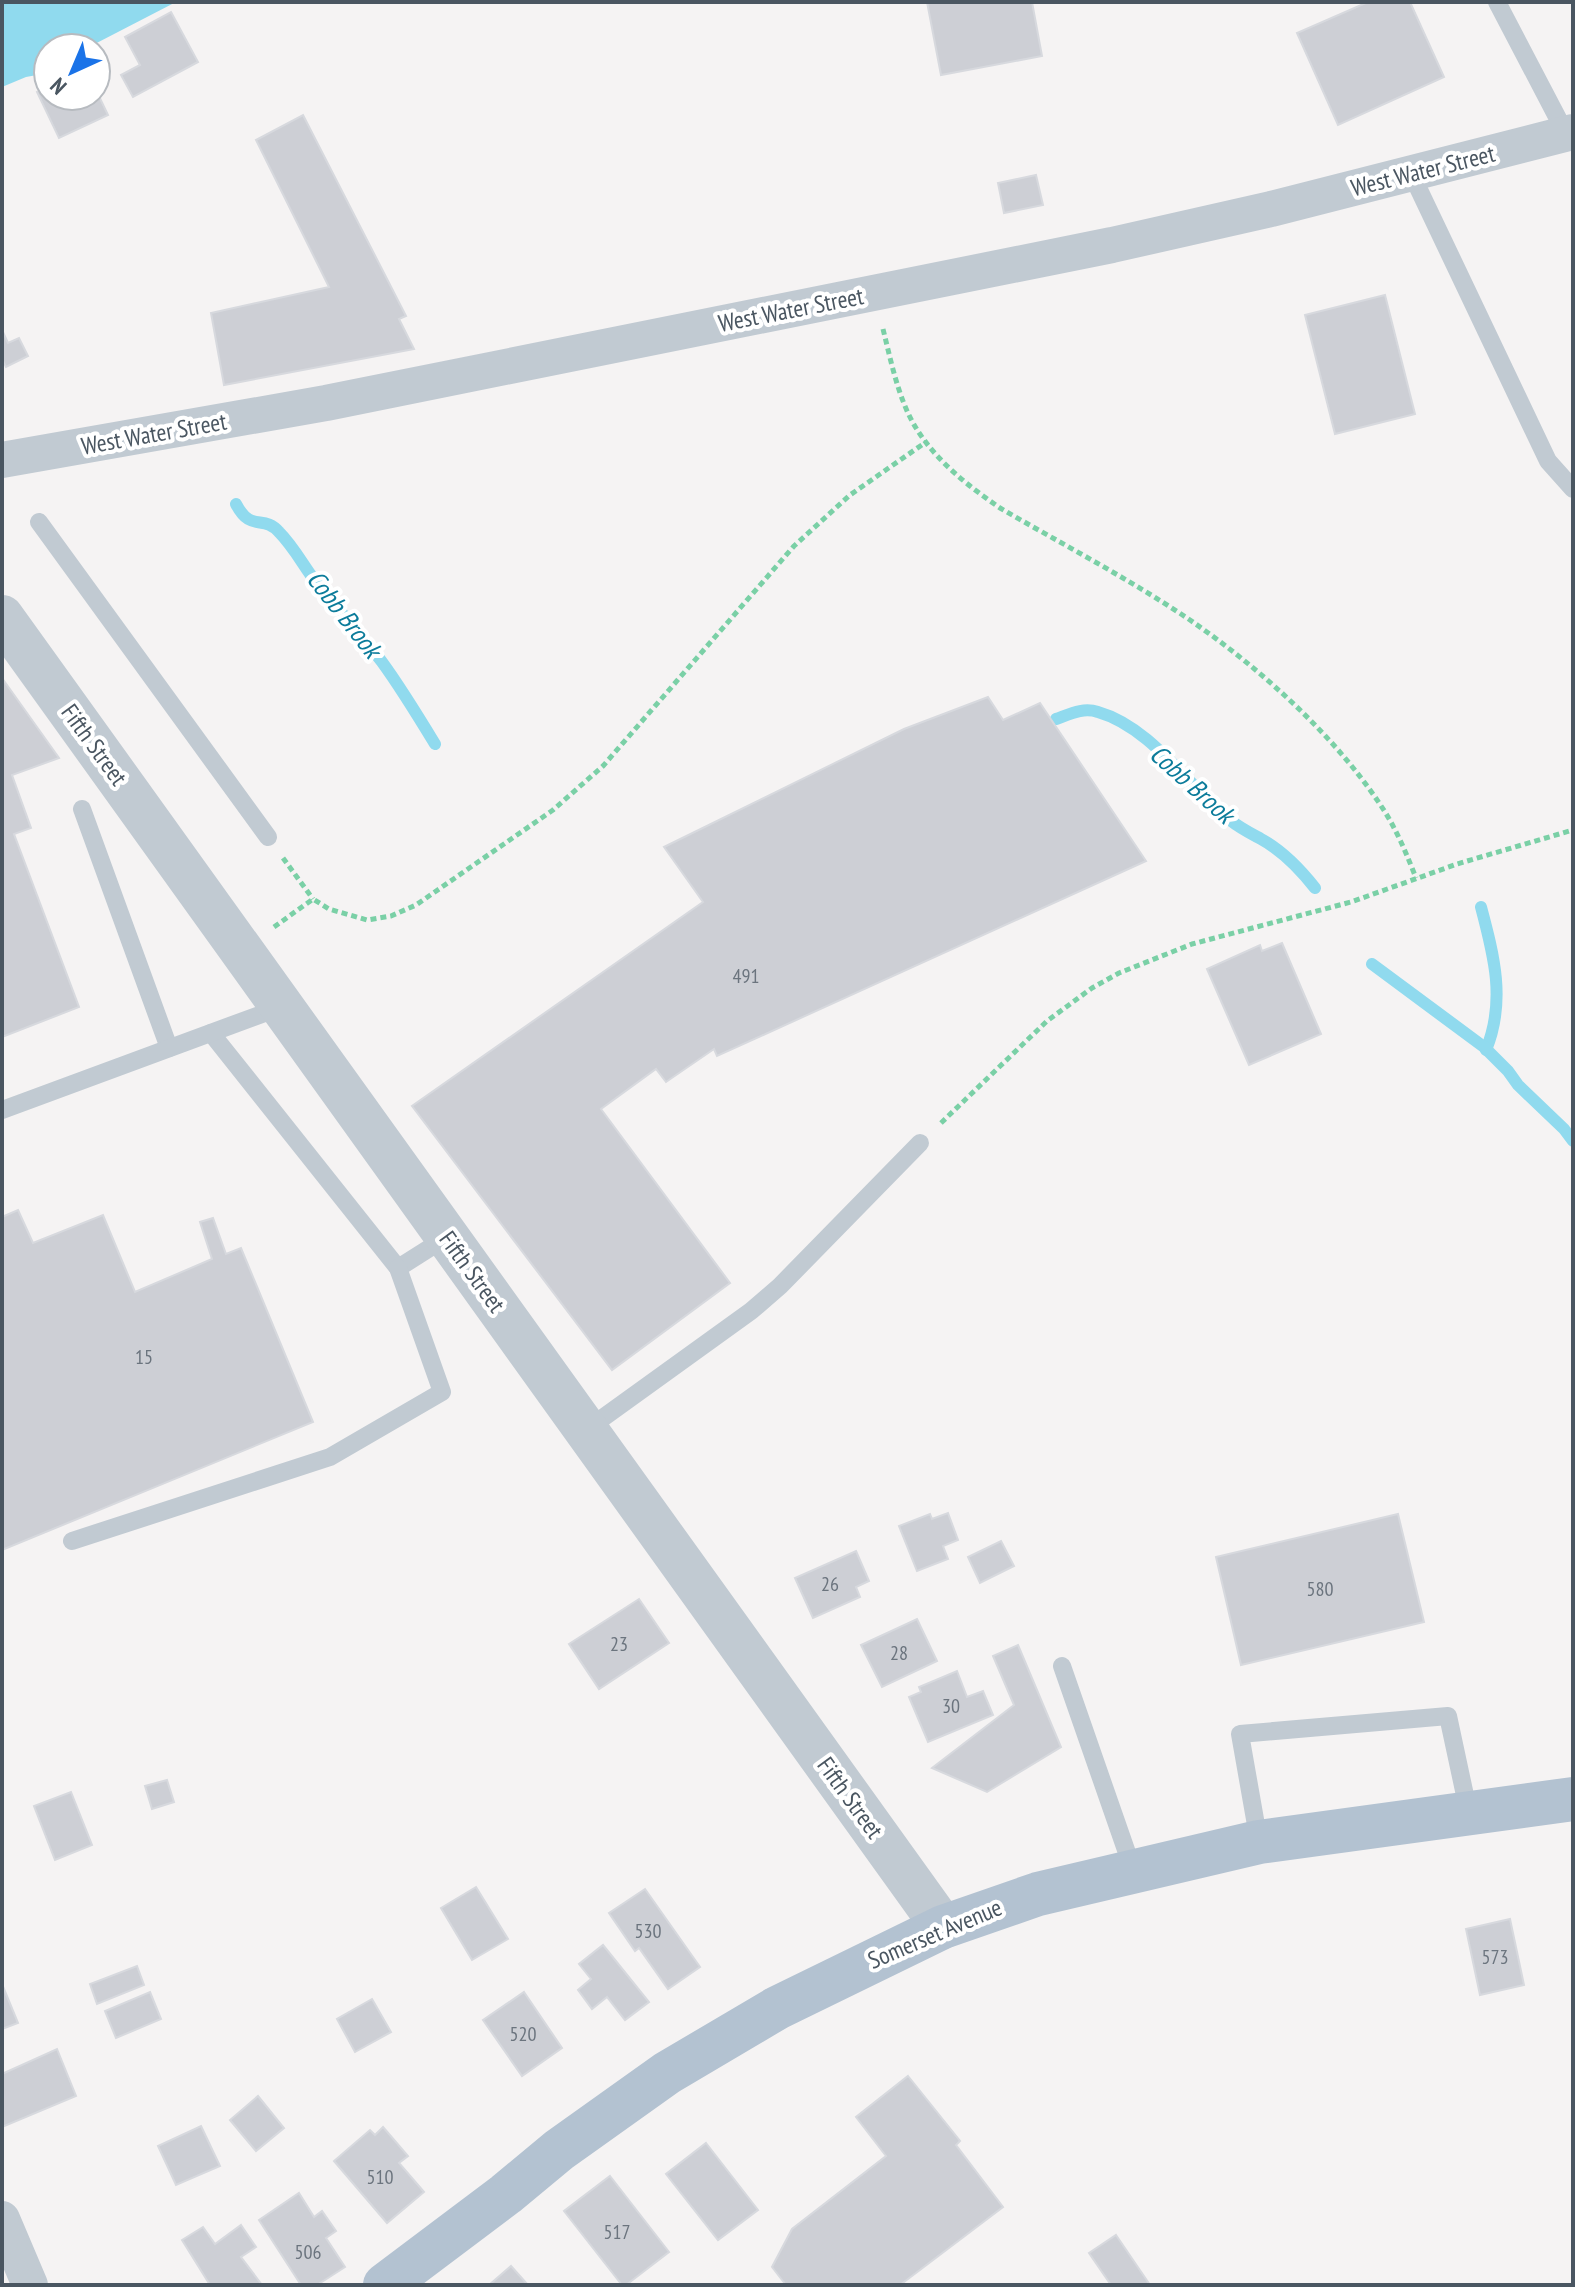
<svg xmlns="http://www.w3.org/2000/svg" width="1575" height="2287" viewBox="0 0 1575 2287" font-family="'PT Sans Narrow',sans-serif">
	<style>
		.water { fill: #90daee }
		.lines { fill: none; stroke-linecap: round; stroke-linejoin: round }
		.stream { stroke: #90daee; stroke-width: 12 }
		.building { fill: #cdcfd5; stroke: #d7d9de; stroke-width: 2 }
		.path { stroke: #7ad0a6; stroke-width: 5; stroke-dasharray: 6 4; stroke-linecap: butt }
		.service { stroke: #c1cad2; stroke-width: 18 }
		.minor { stroke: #c1cad2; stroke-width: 36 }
		.tertiary { stroke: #c1cad2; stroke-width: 44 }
		.primary { stroke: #b3c2d1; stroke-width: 44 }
		.labels { text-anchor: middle; stroke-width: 8; stroke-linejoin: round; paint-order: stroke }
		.number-label { font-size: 20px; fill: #6b747e }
		.street-label { font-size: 24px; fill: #4a5661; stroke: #fff }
		.water-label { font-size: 26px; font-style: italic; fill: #0c7c9b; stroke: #fff }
	</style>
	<rect width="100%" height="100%" fill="#f5f3f3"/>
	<path class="water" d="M2 2H176L87 48H48V73L26 77 2 87Z"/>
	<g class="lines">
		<g class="stream">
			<path d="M236 504C251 533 263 514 279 532 295 548 305 569 319 586 340 612 362 635 382 662 401 688 418 716 435 744"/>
			<path d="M1056 719C1070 714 1083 707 1098 712 1151 727 1189 787 1230 820 1240 828 1250 833 1261 839 1283 851 1300 869 1315 888"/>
			<path d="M1481 907C1494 956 1506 1001 1486 1050"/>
			<path d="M1372 964 1484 1047 1508 1071 1518 1085 1564 1129 1573 1141"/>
		</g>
	</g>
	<g class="building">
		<path d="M927 2H1032L1042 56 941 75Z"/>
		<path d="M1368 2H1410L1444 77 1338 125 1297 33Z"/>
		<path d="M171 12 198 62 133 97 121 75 140 65 125 37Z"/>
		<path d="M48 86V96H96V90L108 115 59 138 37 92Z"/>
		<path d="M303 115 406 316 399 319 414 349 224 385 211 313 329 287 256 140Z"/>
		<path d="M1036 175 1043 205 1004 213 998 183Z"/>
		<path d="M1385 295 1415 414 1335 434 1305 315Z"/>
		<path d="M2 330 8 343 19 338 28 356 6 367 2 359Z"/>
		<path d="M2 678 59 758 12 775 31 828 14 834 79 1007 2 1037Z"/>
		<path d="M988 697 1003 720 1040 703 1146 861 717 1056 714 1049 666 1082 656 1069 601 1109 730 1283 612 1370 412 1106 703 902 664 847 904 729Z"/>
		<path d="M1282 943 1321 1034 1249 1065 1207 969 1260 945 1262 951Z"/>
		<path d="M18 1210 33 1243 103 1215 135 1292 212 1259 200 1222 213 1218 226 1254 241 1248 313 1422 2 1550V1217Z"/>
		<path d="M948 1513 958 1540 943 1546 948 1559 917 1571 899 1526 930 1514 932 1519Z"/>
		<path d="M1398 1514 1424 1622 1241 1665 1216 1557Z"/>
		<path d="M1001 1541 1014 1566 980 1583 968 1557Z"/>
		<path d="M856 1551 869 1581 856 1587 860 1597 813 1618 795 1578Z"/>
		<path d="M639 1599 669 1643 599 1689 569 1644Z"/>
		<path d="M917 1619 937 1661 882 1687 861 1645Z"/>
		<path d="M1018 1645 1061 1747 987 1792 932 1768 1014 1705 993 1656Z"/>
		<path d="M957 1671 967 1697 983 1691 993 1715 928 1742 909 1697 921 1692 919 1687Z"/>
		<path d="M167 1780 174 1802 152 1809 145 1786Z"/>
		<path d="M71 1792 92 1845 55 1860 34 1806Z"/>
		<path d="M476 1887 508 1939 472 1960 441 1908Z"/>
		<path d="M645 1889 700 1967 668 1989 639 1948 635 1951 609 1913Z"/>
		<path d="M1510 1919 1524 1985 1480 1995 1466 1929Z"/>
		<path d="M603 1945 649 2002 625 2020 607 1997 592 2009 578 1990 591 1979 579 1964Z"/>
		<path d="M137 1966 144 1985 97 2004 90 1984Z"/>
		<path d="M2 1984 18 2023 2 2029Z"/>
		<path d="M150 1992 161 2019 116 2038 105 2011Z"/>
		<path d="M524 1992 562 2048 522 2076 483 2020Z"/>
		<path d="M372 1999 391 2032 355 2052 337 2019Z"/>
		<path d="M57 2049 76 2096 2 2127V2074Z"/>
		<path d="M908 2076 960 2141 956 2145 1003 2207 900 2285H786L772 2267 792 2229 886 2156 856 2117Z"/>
		<path d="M258 2096 284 2128 256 2151 230 2120Z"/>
		<path d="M201 2126 220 2166 176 2185 158 2146Z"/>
		<path d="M383 2127 408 2156 399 2163 424 2192 387 2223 334 2161 370 2130 375 2135Z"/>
		<path d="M706 2143 758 2210 718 2240 666 2174Z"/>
		<path d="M610 2176 669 2252 626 2285H622L564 2211Z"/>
		<path d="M299 2193 314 2217 322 2211 336 2231 326 2238 345 2267 317 2285H301L259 2220Z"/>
		<path d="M241 2225 256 2247 241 2257 262 2285H210L182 2240 203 2227 215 2244Z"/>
		<path d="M1116 2235 1150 2285H1111L1089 2253Z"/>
		<path d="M511 2266 528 2285H489Z"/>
	</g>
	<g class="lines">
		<g class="path">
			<path d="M883 329C890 357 896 387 908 413 927 454 964 483 1000 508 1062 544 1131 580 1190 620 1261 669 1338 738 1385 812 1398 833 1407 855 1416 878"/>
			<path d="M283 858 313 899"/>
			<path d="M274 927 313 899 329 909 367 920 391 916 416 905 553 810 603 766 794 546 850 495 926 442"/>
			<path d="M941 1123 1047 1021 1092 988 1119 973 1192 944 1351 902 1457 864 1573 830"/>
		</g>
		<g class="service">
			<path d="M1497 2 1566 134"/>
			<path d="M1412 175 1548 461 1573 489"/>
			<path d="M39 522 268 837"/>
			<path d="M82 809 169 1048"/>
			<path d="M211 1033 398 1268 447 1237"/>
			<path d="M2 1110 281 1007"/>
			<path d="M586 1430 751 1311 780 1286 920 1143"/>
			<path d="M72 1541 330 1457 442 1392 398 1268"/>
			<path d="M1062 1666 1133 1870"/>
			<path d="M1259 1842 1240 1734 1448 1716 1469 1814"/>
		</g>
		<g class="minor">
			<path d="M2 460 326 403 1112 245 1271 209 1573 132"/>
			<path d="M2 2219 30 2285"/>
		</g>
		<path class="tertiary" d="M2 617 943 1927"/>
		<path class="primary" d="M385 2285 506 2194 559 2150 667 2073 777 2008 943 1927 1038 1894 1259 1842 1573 1799"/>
	</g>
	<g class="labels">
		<g class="number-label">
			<text x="746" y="983">491</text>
			<text x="144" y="1364">15</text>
			<text x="830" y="1591">26</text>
			<text x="1320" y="1596">580</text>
			<text x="619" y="1651">23</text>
			<text x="899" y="1660">28</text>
			<text x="951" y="1713">30</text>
			<text x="648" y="1938">530</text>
			<text x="1495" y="1964">573</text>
			<text x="523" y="2041">520</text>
			<text x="380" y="2184">510</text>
			<text x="617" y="2239">517</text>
			<text x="308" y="2259">506</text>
		</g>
		<g class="street-label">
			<text transform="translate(1423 171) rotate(-14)" y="8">West Water Street</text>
			<text transform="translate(791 310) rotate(-11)" y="8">West Water Street</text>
			<text transform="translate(154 434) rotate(-10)" y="8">West Water Street</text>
			<text transform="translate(94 745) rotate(54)" y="8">Fifth Street</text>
			<text transform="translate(472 1272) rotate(54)" y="8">Fifth Street</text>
			<text transform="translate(850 1798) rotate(54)" y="8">Fifth Street</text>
			<text transform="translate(935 1934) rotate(-23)" y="8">Somerset Avenue</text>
		</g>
		<g class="water-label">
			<text transform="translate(344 614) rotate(52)" y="9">Cobb Brook</text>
			<text transform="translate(1192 784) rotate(42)" y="9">Cobb Brook</text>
		</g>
	</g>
	<rect width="1575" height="2287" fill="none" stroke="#4a5661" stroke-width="8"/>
	<g transform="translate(72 72) rotate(224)"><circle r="38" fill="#ffffff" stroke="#b7bbc0" stroke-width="2"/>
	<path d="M0-6L14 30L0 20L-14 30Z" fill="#1a73e8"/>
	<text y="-12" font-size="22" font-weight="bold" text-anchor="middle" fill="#4a5661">N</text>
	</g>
</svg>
